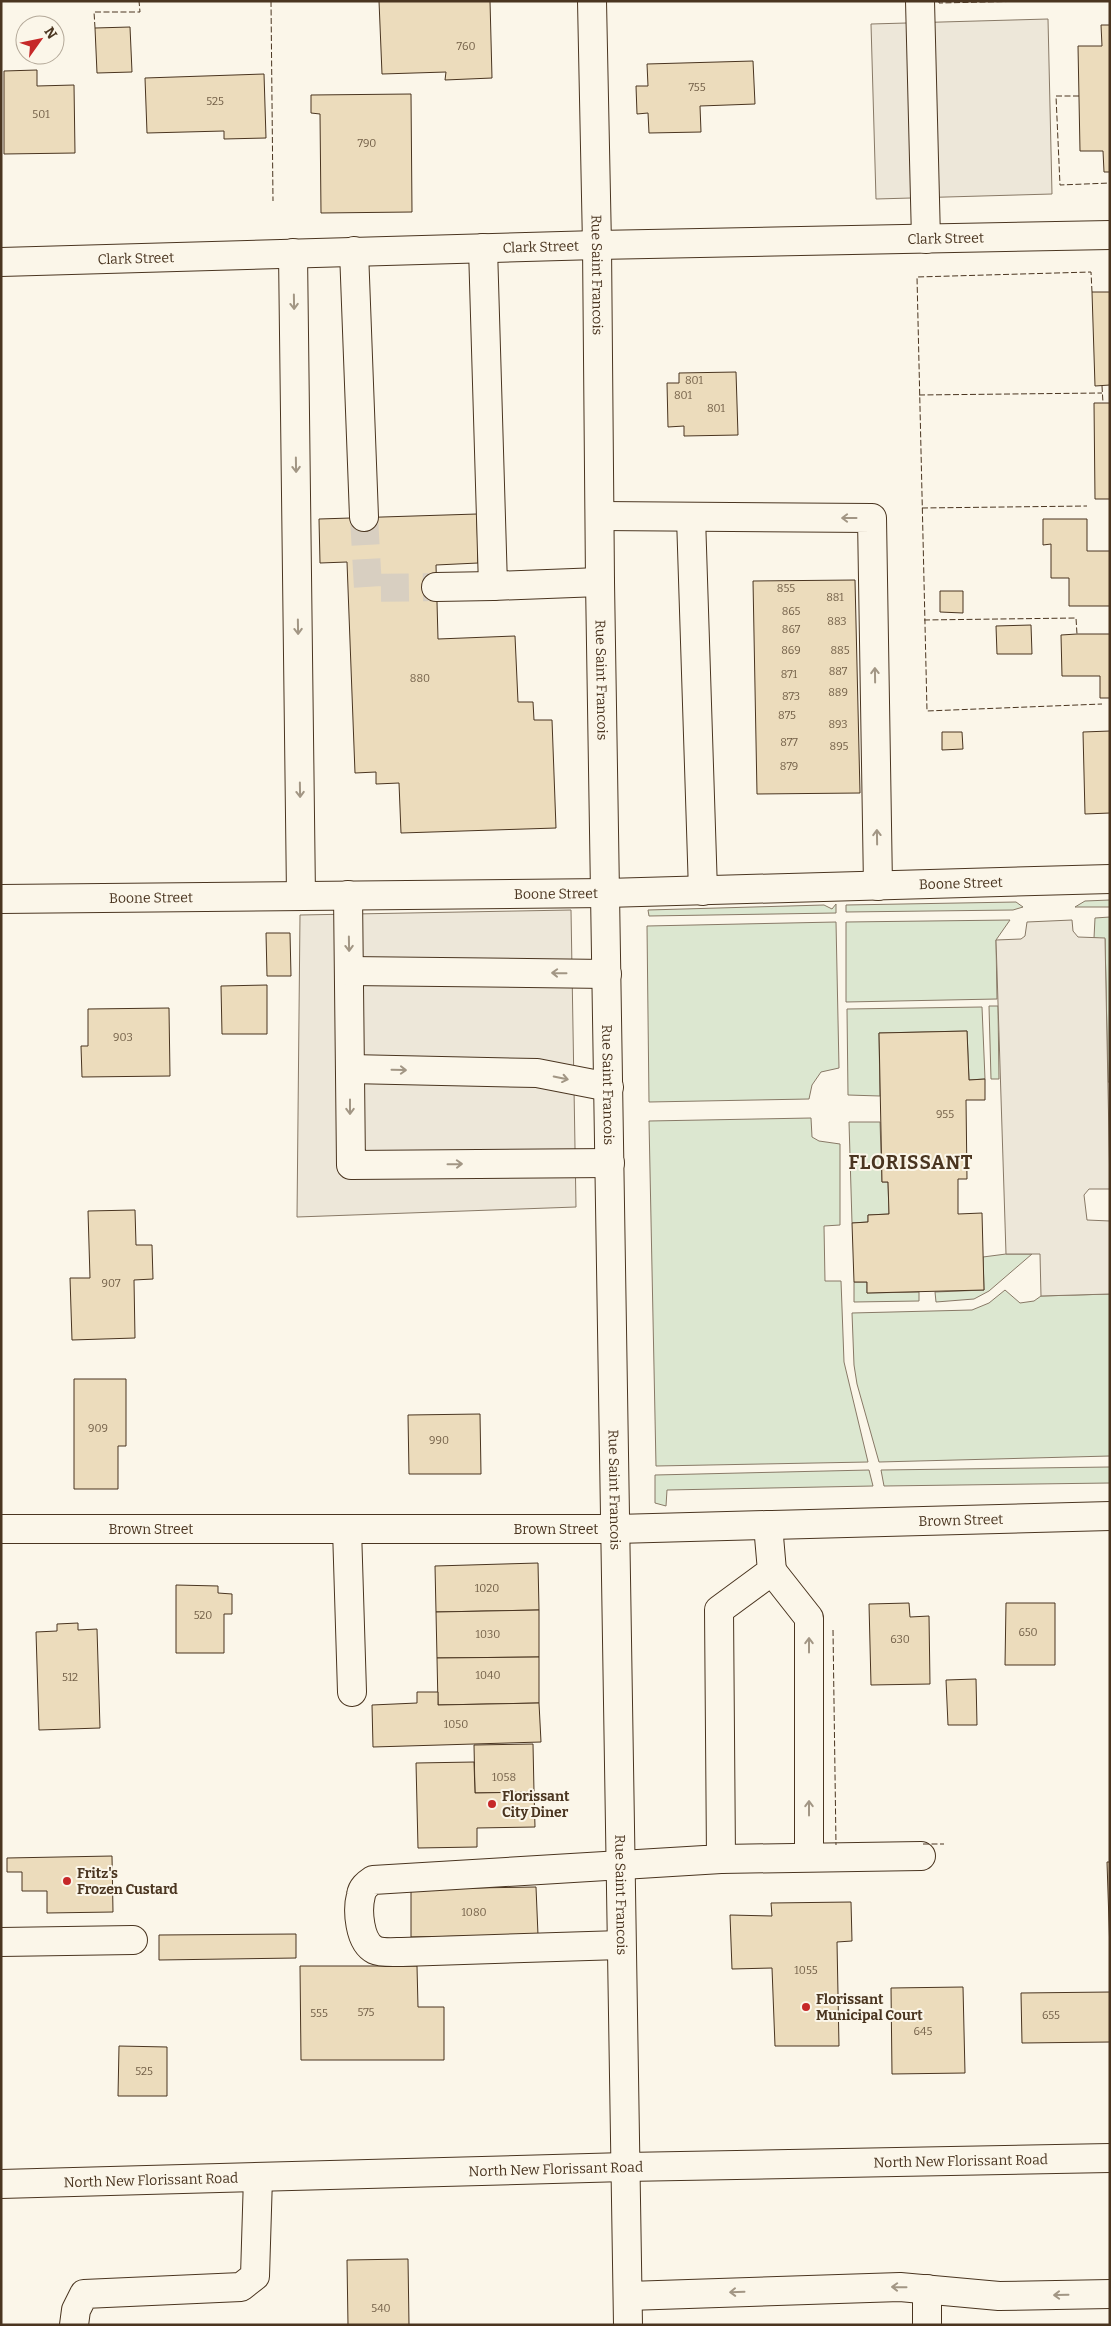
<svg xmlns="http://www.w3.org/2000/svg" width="1111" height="2326" viewBox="0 0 1111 2326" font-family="Bitter,serif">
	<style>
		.green { fill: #dce7d0; stroke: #887966 }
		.parking { fill: #ede7d9; stroke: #887966 }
		.building { fill: #ecdcbc; stroke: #4a3520 }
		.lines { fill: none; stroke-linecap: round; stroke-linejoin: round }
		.minor-tunnel { stroke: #d8cfc1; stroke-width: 28; stroke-dasharray: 28 14; stroke-linecap: butt }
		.minor-casing { stroke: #4a3520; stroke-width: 30 }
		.major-casing { stroke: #4a3520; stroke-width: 30 }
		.minor { stroke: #fbf6e9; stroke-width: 28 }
		.major { stroke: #fbf6e9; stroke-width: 28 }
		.fence { stroke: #4a3520; stroke-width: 1; stroke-dasharray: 6 2.5; stroke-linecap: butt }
		.oneway { stroke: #a29684 }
		.poi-dot { fill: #c62828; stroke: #fbf6e9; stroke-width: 2 }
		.labels { text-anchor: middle; stroke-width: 4; stroke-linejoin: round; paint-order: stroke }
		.number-label { font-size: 11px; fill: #725f47 }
		.street-label { font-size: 14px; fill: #4a3520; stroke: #fbf6e9 }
		.poi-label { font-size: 14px; font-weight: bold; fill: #4a3520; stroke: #fbf6e9; text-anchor: start }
		.district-label { font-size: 19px; font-weight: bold; letter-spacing: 1px; fill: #4a3520; stroke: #fbf6e9 }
	</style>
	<rect width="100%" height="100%" fill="#fbf6e9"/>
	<g class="green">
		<path d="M1110 900V907H1075L1085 901Z"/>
		<path d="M1016 902 1023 907 1013 910 846 912V905Z"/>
		<path d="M836 904V913L649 916 648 910 824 905 832 909Z"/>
		<path d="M1110 917V1082H1108L1105 939 1094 938 1095 918Z"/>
		<path d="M1010 920 996 940 997 999 846 1002V922Z"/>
		<path d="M836 922 839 1068 821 1072 812 1085 809 1099 649 1102 647 926Z"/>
		<path d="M989 1006H998L999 1079H991Z"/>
		<path d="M982 1007 985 1079 969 1080 967 1031 879 1033 880 1096 848 1095 847 1009Z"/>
		<path d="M811 1118 812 1137 819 1141 840 1144V1225L824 1226 825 1281H841L844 1362 868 1462 656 1466 649 1121Z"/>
		<path d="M849 1122H880L882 1182H888L889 1214 868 1215V1222L852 1223Z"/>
		<path d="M1006 1254H1032L989 1291 974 1299 936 1302 935 1292 984 1290 983 1257Z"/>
		<path d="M854 1282H867V1293L919 1292V1301L854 1302Z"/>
		<path d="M1005 1290 1020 1303 1034 1301 1041 1296 1110 1294V1456L879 1462 857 1384 854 1365 852 1313 972 1310 989 1303Z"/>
		<path d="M1110 1467V1483L884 1486 881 1470Z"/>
		<path d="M869 1470 873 1486 667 1490 666 1506 655 1503V1475Z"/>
	</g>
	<g class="parking">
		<path d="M1048 19 1052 194 876 199 871 24Z"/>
		<path d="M571 910 576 1207 297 1217 300 915Z"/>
		<path d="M1072 920 1073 931 1078 937 1105 938 1110 1189H1089L1084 1195 1087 1220 1110 1221V1294L1041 1296 1040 1254H1006L996 940 1021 939 1025 936 1027 922Z"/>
	</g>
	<g class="building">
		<path d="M379 1H490L492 78 445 80 446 72 382 74Z"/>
		<path d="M1101 25H1110V172H1104L1103 151H1080L1078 46H1102Z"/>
		<path d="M130 27 132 72 97 73 95 28Z"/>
		<path d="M753 61 755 104 700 106 701 132 649 133 648 113 637 114 636 86H648L647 64Z"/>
		<path d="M37 70V86L74 85 75 153 4 154V71Z"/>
		<path d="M264 74 266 138 224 139V131L147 133 145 78Z"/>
		<path d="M411 94 412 212 321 213 320 114 311 113V95Z"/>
		<path d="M1092 292H1110V385L1095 386Z"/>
		<path d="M736 372 738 435 684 436V426L668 427 667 383H679V373Z"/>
		<path d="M1094 403H1110V499H1095Z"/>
		<path d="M477 514 478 563 436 565 438 639 515 636 518 702H533L534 720H552L556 828 401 833 399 783 376 784V772L355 773 347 562 320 563 319 519Z"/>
		<path d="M1043 519H1087V551H1110V606H1069V578H1051V544L1043 545Z"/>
		<path d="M855 580 860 793 757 794 753 581Z"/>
		<path d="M940 591H963V613L940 612Z"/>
		<path d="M1031 625 1032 654H997L996 626Z"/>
		<path d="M1077 634H1110V698H1100V676H1062L1061 635Z"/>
		<path d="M1110 731V813L1085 814 1083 732Z"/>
		<path d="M942 732H962L963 749 942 750Z"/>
		<path d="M266 933H290L291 976H267Z"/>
		<path d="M267 985V1034H222L221 986Z"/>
		<path d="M169 1008 170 1076 82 1077 81 1046H88V1009Z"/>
		<path d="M967 1031 969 1080 985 1079V1100H966L967 1179H958V1214L982 1213 984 1290 867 1293V1282H854L852 1223 868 1222V1215L889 1214 888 1182H882L879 1033Z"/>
		<path d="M135 1210 136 1245H152L153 1279 134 1280 135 1338 72 1340 70 1278H90L88 1211Z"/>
		<path d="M74 1379H126V1446H118V1489H74Z"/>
		<path d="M480 1414 481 1474H409L408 1415Z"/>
		<path d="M538 1563 539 1610 436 1612 435 1566Z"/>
		<path d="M176 1585 218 1586V1593L232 1594V1614H224V1653H176Z"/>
		<path d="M909 1603 910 1617 929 1616 930 1684 871 1685 869 1604Z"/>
		<path d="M1006 1603H1055V1665H1005Z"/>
		<path d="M539 1610V1657L437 1658 436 1612Z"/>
		<path d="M78 1623V1630L97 1629 100 1728 39 1730 36 1632 57 1631V1624Z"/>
		<path d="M539 1657V1703L438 1705 437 1658Z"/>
		<path d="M976 1679 977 1725H948L946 1680Z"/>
		<path d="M417 1692H438V1705L539 1703 541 1742 373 1747 372 1705 417 1703Z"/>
		<path d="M533 1744 534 1792 475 1793 474 1745Z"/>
		<path d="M474 1762 475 1793 534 1792 535 1827 477 1828V1847L418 1848 416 1763Z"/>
		<path d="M112 1856 113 1912 47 1913V1891H22V1872H7V1858Z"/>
		<path d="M1107 1862H1110V1952Z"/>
		<path d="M536 1887 538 1935 411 1937V1889Z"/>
		<path d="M851 1902 852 1941 837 1942 839 2046H775L772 1968 732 1969 730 1915 772 1916 771 1903Z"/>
		<path d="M296 1934V1958L159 1960V1935Z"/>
		<path d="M300 1966H417L418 2007H444V2060H301Z"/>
		<path d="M963 1987 965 2073 892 2074 891 1988Z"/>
		<path d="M1110 1992V2042L1022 2043 1021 1993Z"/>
		<path d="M119 2046 167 2047V2096H118Z"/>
		<path d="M408 2259 409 2325H348L347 2260Z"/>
	</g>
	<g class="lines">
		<path class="minor-tunnel" d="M364 517 368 588 436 587"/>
		<g class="minor-casing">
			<g id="minor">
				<path id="s1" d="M592 1 597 245 600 582 628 2325"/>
				<path d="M920 1 926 239"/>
				<path d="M483 248 493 586 600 582"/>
				<path d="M354 251 364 517"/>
				<path d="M293 253 301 896"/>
				<path id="s2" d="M1 262 597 245 1110 235"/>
				<path d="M601 516 872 518 878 886"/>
				<path d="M691 517 703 891"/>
				<path d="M436 587 493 586"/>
				<path d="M348 895 351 1165 610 1163"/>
				<path id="s3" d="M1 899 606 893 1110 879"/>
				<path d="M349 971 607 974"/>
				<path d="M350 1069 537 1073 609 1087"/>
				<path id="s4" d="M1 1529H616L1110 1516"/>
				<path d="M347 1529 352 1692"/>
				<path d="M772 1571 809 1618V1857"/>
				<path d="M721 1859 921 1856"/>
				<path d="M1 1942 133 1940"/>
				<path d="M621 1945 402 1952C395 1952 381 1953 375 1950 359 1942 357 1910 361 1895 362 1888 367 1884 373 1880L721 1859 719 1610 772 1571 768 1525"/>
				<path d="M628 2296 900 2287 999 2296 1110 2294"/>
				<path d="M74 2325 76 2310 84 2294 241 2287 255 2276 258 2177"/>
				<path d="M927 2325V2289"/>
			</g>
		</g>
		<g class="major-casing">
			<g id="major">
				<path id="s5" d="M1 2184 625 2167 1110 2158"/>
			</g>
		</g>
		<use href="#minor" class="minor"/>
		<use href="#major" class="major"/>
		<g class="fence">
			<path d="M271 1 273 201"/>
			<path d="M939 1V3L1031 1"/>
			<path d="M95 28 94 12H140L139 1"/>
			<path d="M1079 96H1056L1060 185 1110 183"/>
			<path d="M1092 292 1091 272 917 277 927 711 1102 704"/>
			<path d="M1102 386 1103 403"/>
			<path d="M919 395 1102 393"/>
			<path d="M922 508 1087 506"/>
			<path d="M924 620 1076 618 1077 634"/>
			<path d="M833 1630 836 1845"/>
			<path d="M923 1844H944"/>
		</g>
	</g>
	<defs><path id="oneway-shaft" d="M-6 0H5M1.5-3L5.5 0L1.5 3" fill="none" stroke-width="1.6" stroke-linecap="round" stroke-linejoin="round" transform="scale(1.25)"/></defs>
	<g class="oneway">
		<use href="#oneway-shaft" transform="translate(294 302) rotate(89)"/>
		<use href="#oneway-shaft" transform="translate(296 465) rotate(89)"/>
		<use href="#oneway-shaft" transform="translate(849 518) rotate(-180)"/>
		<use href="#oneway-shaft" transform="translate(298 627) rotate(89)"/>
		<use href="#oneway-shaft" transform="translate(875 675) rotate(-91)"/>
		<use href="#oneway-shaft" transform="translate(300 790) rotate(89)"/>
		<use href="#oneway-shaft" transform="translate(877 837) rotate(-91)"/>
		<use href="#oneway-shaft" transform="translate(349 944) rotate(89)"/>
		<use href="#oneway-shaft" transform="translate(559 973) rotate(-179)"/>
		<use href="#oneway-shaft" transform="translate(399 1070) rotate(1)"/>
		<use href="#oneway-shaft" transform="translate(561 1078) rotate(12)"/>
		<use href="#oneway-shaft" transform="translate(350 1107) rotate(90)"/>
		<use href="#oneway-shaft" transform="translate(455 1164) rotate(-1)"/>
		<use href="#oneway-shaft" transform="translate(809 1645) rotate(-90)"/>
		<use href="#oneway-shaft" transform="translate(809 1808) rotate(-90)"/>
		<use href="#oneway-shaft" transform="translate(899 2287) rotate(-179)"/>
		<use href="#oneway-shaft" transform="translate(737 2292) rotate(178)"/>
		<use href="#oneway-shaft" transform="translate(1061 2295) rotate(179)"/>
	</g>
	<g class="poi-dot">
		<circle cx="492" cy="1804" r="5"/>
		<circle cx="67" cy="1881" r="5"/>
		<circle cx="806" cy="2007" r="5"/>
	</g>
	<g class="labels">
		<g class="number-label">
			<text x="466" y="50">760</text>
			<text x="697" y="91">755</text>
			<text x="215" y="105">525</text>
			<text x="41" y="118">501</text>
			<text x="367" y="147">790</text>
			<text x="694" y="384">801</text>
			<text x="683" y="399">801</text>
			<text x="716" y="412">801</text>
			<text x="786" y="592">855</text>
			<text x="835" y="601">881</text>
			<text x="791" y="615">865</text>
			<text x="837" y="625">883</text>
			<text x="791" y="633">867</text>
			<text x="791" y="654">869</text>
			<text x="840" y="654">885</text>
			<text x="838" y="675">887</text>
			<text x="789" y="678">871</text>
			<text x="420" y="682">880</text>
			<text x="838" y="696">889</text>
			<text x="791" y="700">873</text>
			<text x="787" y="719">875</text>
			<text x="838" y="728">893</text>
			<text x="789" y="746">877</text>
			<text x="839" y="750">895</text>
			<text x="789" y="770">879</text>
			<text x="123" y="1041">903</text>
			<text x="945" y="1118">955</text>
			<text x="111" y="1287">907</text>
			<text x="98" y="1432">909</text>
			<text x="439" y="1444">990</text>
			<text x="487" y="1592">1020</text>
			<text x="203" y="1619">520</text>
			<text x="1028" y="1636">650</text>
			<text x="488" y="1638">1030</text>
			<text x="900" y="1643">630</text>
			<text x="488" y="1679">1040</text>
			<text x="70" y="1681">512</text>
			<text x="456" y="1728">1050</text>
			<text x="504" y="1781">1058</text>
			<text x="474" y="1916">1080</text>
			<text x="806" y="1974">1055</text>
			<text x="366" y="2016">575</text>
			<text x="319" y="2017">555</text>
			<text x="1051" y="2019">655</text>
			<text x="923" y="2035">645</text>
			<text x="144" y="2075">525</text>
			<text x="381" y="2312">540</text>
		</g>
		<g class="street-label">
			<text dy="5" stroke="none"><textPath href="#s2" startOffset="945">Clark Street</textPath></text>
			<text dy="5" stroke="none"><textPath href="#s2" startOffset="540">Clark Street</textPath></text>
			<text dy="5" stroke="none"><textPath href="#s2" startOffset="135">Clark Street</textPath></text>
			<text dy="5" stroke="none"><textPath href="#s1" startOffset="274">Rue Saint Francois</textPath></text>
			<text dy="5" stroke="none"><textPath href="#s1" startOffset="679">Rue Saint Francois</textPath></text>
			<text dy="5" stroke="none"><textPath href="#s3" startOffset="960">Boone Street</textPath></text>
			<text dy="5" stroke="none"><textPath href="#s3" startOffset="555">Boone Street</textPath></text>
			<text dy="5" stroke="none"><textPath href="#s3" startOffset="150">Boone Street</textPath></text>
			<text dy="5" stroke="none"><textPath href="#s1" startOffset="1084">Rue Saint Francois</textPath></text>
			<text dy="5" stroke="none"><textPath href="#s1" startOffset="1489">Rue Saint Francois</textPath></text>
			<text dy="5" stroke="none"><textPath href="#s4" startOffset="960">Brown Street</textPath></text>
			<text dy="5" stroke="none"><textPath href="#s4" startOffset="150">Brown Street</textPath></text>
			<text dy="5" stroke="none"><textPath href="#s4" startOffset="555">Brown Street</textPath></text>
			<text dy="5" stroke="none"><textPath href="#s1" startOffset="1894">Rue Saint Francois</textPath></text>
			<text dy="5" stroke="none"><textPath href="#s5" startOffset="960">North New Florissant Road</textPath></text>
			<text dy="5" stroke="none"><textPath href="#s5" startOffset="555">North New Florissant Road</textPath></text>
			<text dy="5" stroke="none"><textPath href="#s5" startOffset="150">North New Florissant Road</textPath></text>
		</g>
		<g class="poi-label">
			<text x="502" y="1801">Florissant<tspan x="502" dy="16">City Diner</tspan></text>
			<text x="77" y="1878">Fritz's<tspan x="77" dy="16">Frozen Custard</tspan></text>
			<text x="816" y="2004">Florissant<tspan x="816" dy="16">Municipal Court</tspan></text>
		</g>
		<g class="district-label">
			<text x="911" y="1169">FLORISSANT</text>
		</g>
	</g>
	<rect width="1111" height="2326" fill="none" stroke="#4a3520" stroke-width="5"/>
	<g transform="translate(40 40) rotate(57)"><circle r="24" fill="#fbf6e9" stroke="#b4a999"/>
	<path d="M0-4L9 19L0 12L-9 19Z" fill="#c62828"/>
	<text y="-8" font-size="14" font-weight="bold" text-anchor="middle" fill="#4a3520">N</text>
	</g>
</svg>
